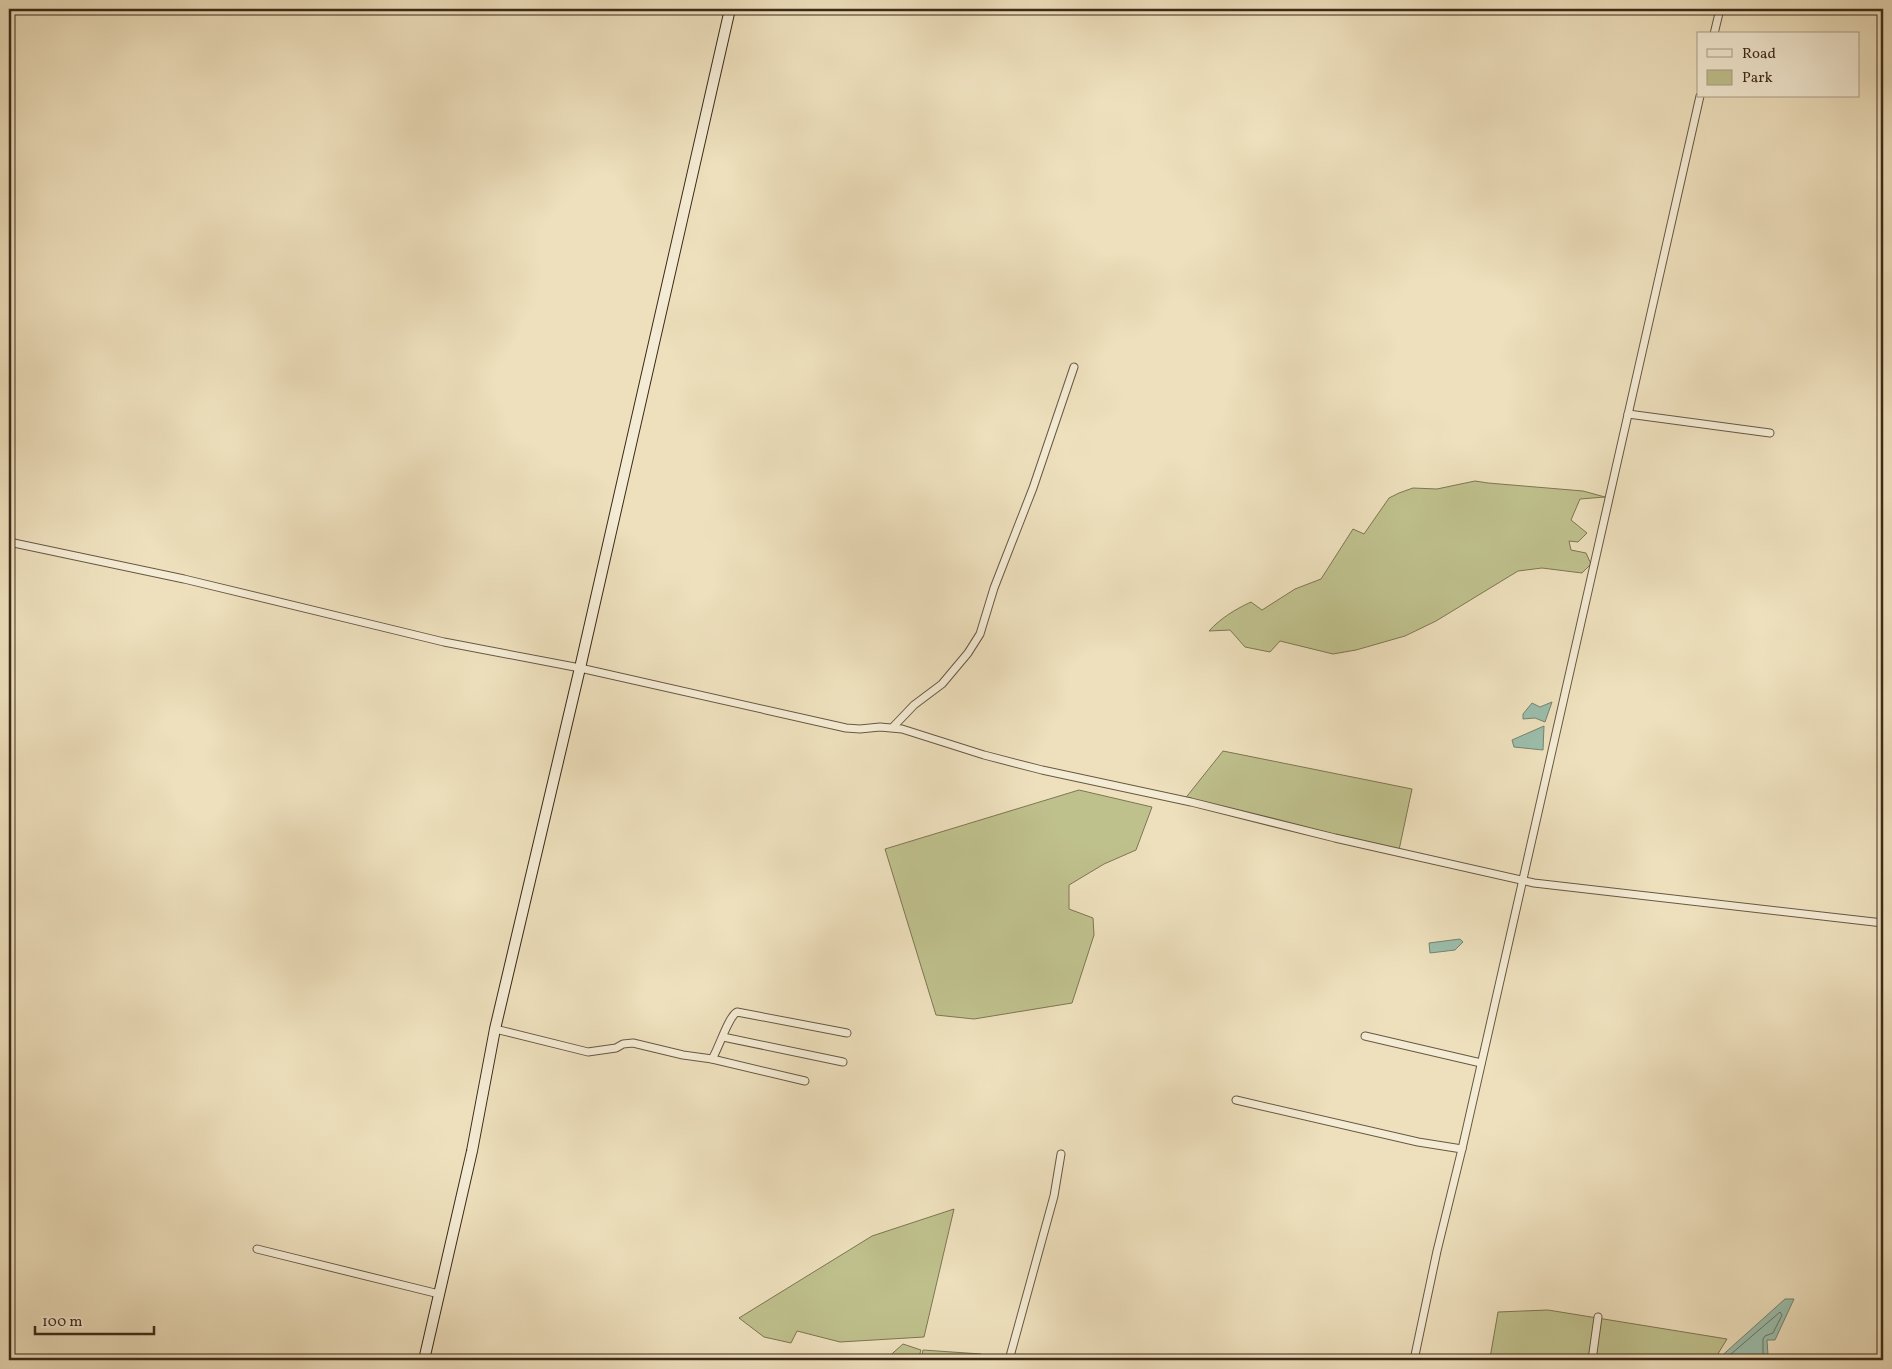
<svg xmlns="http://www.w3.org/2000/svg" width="1892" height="1369" viewBox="0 0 1892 1369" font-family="Vollkorn,serif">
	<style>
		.green { fill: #bfc18d; stroke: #7e7653 }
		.water { fill: #9bbeac; stroke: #758371 }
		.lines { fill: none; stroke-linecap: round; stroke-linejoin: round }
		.shore { stroke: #6c7462; stroke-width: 1 }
		.street-casing { stroke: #685842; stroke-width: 9 }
		.secondary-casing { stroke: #3c2a19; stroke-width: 12 }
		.street { stroke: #f4ebd4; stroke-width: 7 }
		.secondary { stroke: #f4ebd4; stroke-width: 10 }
	</style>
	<rect width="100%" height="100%" fill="#eee0bd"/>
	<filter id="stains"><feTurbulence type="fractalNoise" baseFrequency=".004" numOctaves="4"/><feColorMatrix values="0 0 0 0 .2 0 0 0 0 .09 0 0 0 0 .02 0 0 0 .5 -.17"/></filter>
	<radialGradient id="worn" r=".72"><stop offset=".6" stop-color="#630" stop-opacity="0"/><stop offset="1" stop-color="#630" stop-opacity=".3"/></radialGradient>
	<g class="green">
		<path d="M1475 481 1488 483 1583 491 1605 497 1580 499 1571 520 1587 533 1578 542 1569 541 1571 550 1586 553 1591 564 1582 573 1542 568 1518 571 1436 621 1405 636 1356 650 1333 654 1280 641 1270 652 1245 647 1230 630 1209 631C1221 618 1234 610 1251 602L1262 610 1295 589 1321 579 1353 529 1364 534 1389 498 1399 493 1413 488 1437 489Z"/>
		<path d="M1223 751 1412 789 1399 850 1184 800Z"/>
		<path d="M1079 790 1152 807 1136 850 1104 864 1069 885V909L1093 918 1094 935 1072 1003 974 1019 936 1015 885 849Z"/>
		<path d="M954 1209 924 1337 840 1342 797 1331 791 1343 764 1337 739 1318 872 1236Z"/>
		<path d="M1548 1310 1727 1339 1716 1357 1709 1360H1500L1490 1358 1498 1312Z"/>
		<path d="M903 1344 921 1350 918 1360H885Z"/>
		<path d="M923 1350 981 1354 980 1360H921Z"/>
	</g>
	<g class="water">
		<path d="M1552 702 1545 722 1535 718 1523 719V714L1532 703 1540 707Z"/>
		<path d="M1544 726 1543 750 1514 747 1512 740Z"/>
		<path d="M1460 939 1463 942 1455 950 1430 953 1429 943Z"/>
		<path d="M1785 1299H1794L1775 1340H1767L1768 1355 1781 1360H1717Z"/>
	</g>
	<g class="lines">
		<path class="shore" d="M1724 1360 1780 1312 1782 1315 1773 1333 1765 1336 1763 1339V1355L1768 1360"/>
		<g class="street-casing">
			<g id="street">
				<path d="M1714 34 1720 9"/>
				<path d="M1628 414 1770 433"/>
				<path d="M9 542 184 579 444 642 580 668 846 728 860 729 880 727 902 729 984 755 1042 770 1191 802 1335 838 1534 883 1883 923"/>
				<path d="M893 727 914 705 942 684 968 653 980 634 994 588 1033 488 1074 367"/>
				<path d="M495 1029 588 1052 616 1048 623 1044 633 1043 683 1055 712 1059 805 1081"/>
				<path d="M1365 1036 1481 1063"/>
				<path d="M723 1037 843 1062"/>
				<path d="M712 1059C719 1048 728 1017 737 1012L847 1033"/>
				<path d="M1236 1100 1418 1142 1462 1149"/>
				<path d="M257 1249 439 1294"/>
				<path d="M1009 1360 1054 1196 1061 1154"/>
				<path d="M1414 1360 1437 1251 1462 1149 1700 96"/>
				<path d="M1592 1360 1598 1317"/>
			</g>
		</g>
		<g class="secondary-casing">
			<path id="secondary" d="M424 1360 472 1151 495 1029 580 668 730 9"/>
		</g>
		<use href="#street" class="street"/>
		<use href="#secondary" class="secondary"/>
	</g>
	<rect width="1892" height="1369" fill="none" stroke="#eee0bd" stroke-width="30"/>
	<rect x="10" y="10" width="1872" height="1349" fill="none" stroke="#3c2a19" stroke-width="2.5"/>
	<rect x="15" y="15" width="1862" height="1339" fill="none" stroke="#3c2a19"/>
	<rect x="1697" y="32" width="162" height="65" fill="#f4ebd4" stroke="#aa9e89"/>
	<rect x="1707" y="49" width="25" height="8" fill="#f4ebd4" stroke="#aa9e89"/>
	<text x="1742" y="58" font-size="15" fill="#3c2a19">Road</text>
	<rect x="1707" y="70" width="25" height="15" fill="#bfc18d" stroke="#aa9e89"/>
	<text x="1742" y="82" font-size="15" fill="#3c2a19">Park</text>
	<path d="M35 1326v8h119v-8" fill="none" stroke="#3c2a19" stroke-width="2.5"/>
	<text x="42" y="1326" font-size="15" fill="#3c2a19" stroke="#f4ebd4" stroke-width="4" paint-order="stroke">100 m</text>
	<rect width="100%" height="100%" filter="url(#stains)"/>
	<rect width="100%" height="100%" fill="url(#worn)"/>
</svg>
